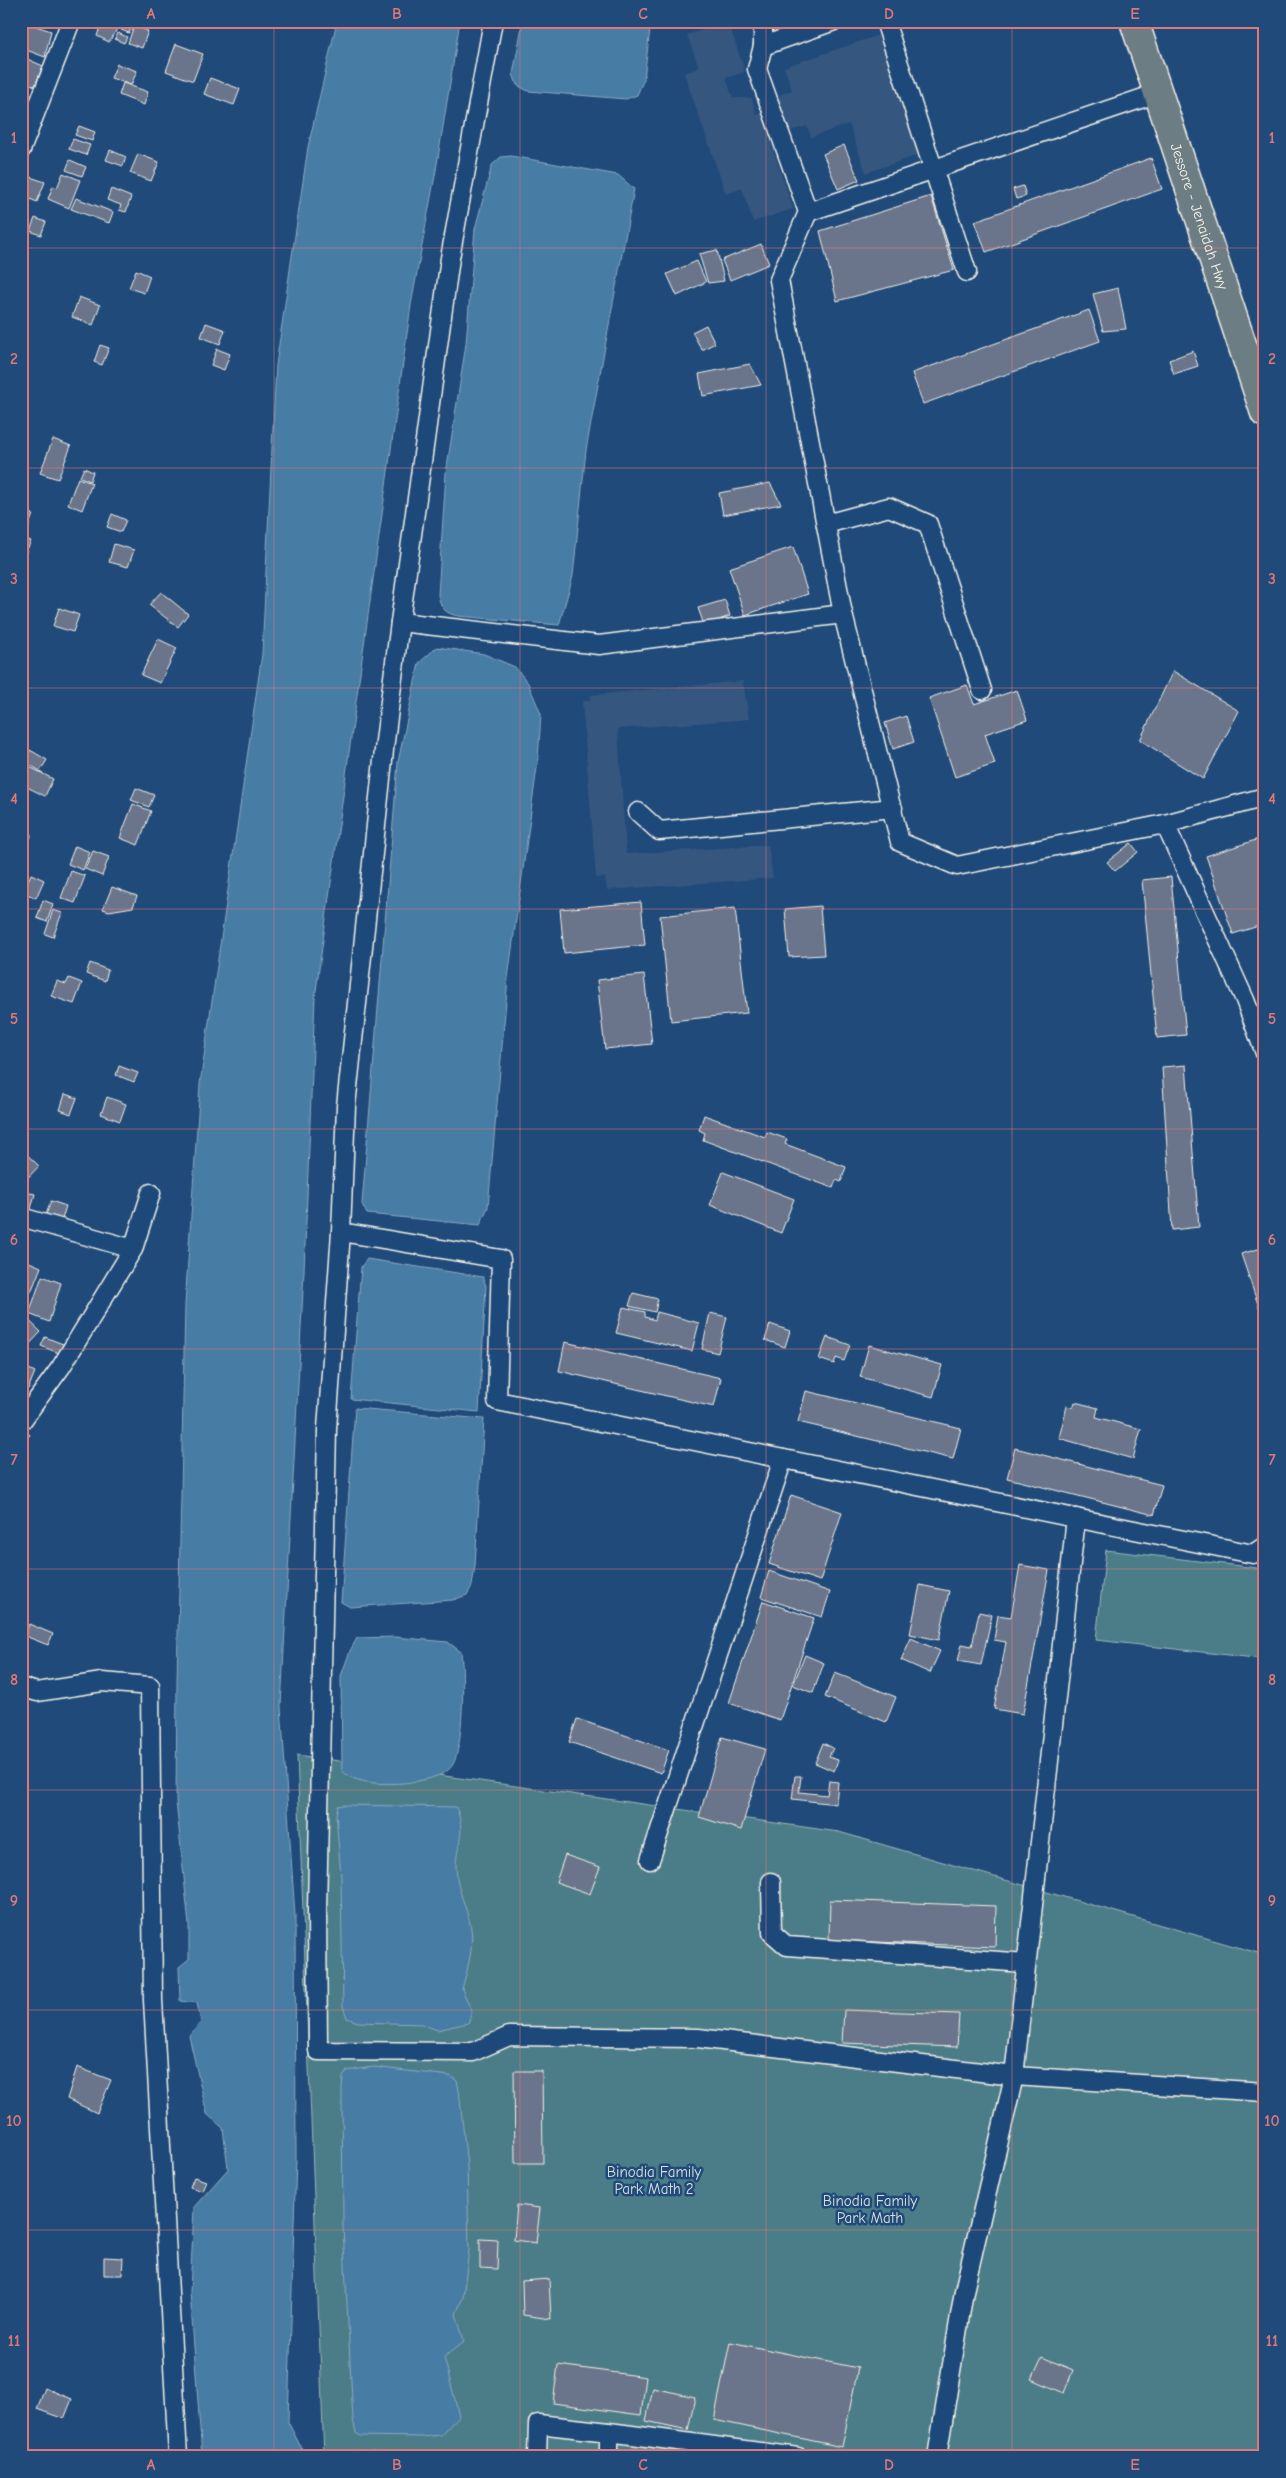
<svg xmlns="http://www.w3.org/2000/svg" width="1286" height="2478" viewBox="0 0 1286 2478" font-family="'Comic Neue',sans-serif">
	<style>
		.built { fill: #36577f }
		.green { fill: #4b7d89; stroke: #a0b7b8 }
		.water { fill: #477ba5; stroke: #8caac0 }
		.building { fill: #6b748b; stroke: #f4f1e8 }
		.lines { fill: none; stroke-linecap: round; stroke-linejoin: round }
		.street-casing { stroke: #f4f1e8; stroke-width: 21 }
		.highway-casing { stroke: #f4f1e8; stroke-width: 31 }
		.street { stroke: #1f4a7a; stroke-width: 18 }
		.highway { stroke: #6d7d84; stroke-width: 28 }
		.grid { fill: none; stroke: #e27875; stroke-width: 1; stroke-opacity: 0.55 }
		.labels { text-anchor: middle; stroke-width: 5; stroke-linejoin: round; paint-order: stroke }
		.street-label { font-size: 15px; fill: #f4f1e8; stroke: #1f4a7a }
		.park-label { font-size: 15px; fill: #dbe0da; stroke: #1f4a7a }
		.neatline { fill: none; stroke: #e27875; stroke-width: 2 }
		.grid-label { font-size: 16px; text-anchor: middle; font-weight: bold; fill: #e27875 }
	</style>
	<rect width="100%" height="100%" fill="#1f4a7a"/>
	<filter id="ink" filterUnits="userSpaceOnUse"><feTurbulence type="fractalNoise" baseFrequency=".02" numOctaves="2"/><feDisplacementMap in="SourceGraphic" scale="10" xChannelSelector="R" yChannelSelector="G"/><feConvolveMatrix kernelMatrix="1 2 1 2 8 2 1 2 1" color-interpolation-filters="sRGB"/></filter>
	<g filter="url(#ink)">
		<g class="built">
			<path d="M728 21 745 72 726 78 733 98H752L756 115 778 109 779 95 792 90 784 67 882 34 924 153 866 173 849 124 811 137 807 126 790 131 785 125 767 131 793 209 753 222 742 188 726 194 684 73 699 68 687 35Z"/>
			<path d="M743 681 749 719 618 729 626 854 768 845 773 878 607 890 605 877 596 878 582 701H590L591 695Z"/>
		</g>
		<g class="green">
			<path d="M1106 1550 1265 1569 1263 1659 1096 1640Z"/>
			<path d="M297 1755 839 1832 1265 1955V2457H324Z"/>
		</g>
		<g class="water">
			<path d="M337 21H460L436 170 411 305 315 998 304 1271 281 1706 295 1916 296 2158 288 2422 306 2457H202L190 2292 194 2207 228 2169 223 2128 207 2114 189 2036 201 2022 197 2003 180 2001 179 1967 189 1959V1925L176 1801 177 1683 185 1305 200 1084 262 654 276 365 308 147Z"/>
			<path d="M523 21H651L644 79 637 95 626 99 528 91 517 85 513 74Z"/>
			<path d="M511 156 618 175 634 189 586 450 573 576 559 625 458 616C444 613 441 608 438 595L446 473 466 344 475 229 492 165 501 157Z"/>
			<path d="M437 647 484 654 515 667 528 683 541 714 538 760 508 978 488 1207 480 1225 367 1214 362 1204 398 762 419 663Z"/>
			<path d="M367 1259 483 1277 486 1286 479 1412 351 1399 361 1267Z"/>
			<path d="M355 1408 484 1419 475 1566 472 1586 467 1595 453 1600 350 1607 341 1602Z"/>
			<path d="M395 1637 448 1642 461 1652C464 1674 464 1748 452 1766 440 1785 356 1792 342 1770L341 1676 350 1651 357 1638Z"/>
			<path d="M343 1805 456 1807C467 1834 456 1844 456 1868 457 1891 467 1907 471 1928 474 1948 467 1971 462 1989L472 2012 468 2023 437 2030 422 2024 358 2022 347 2018 343 2006 341 1877 336 1814 338 1806Z"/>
			<path d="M373 2067 450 2076 457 2081 459 2090 467 2166 469 2250 463 2297 456 2314 464 2341 444 2357 459 2416 441 2435 422 2437 361 2436 356 2433 353 2420 343 2226 342 2088 343 2077 347 2071Z"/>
			<path d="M351 2450 462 2455 468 2457H346Z"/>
		</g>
		<g class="building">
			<path d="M21 21 51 31 45 57 21 48Z"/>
			<path d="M102 21H122L109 42 97 36Z"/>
			<path d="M125 21H133L129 33 121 30Z"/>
			<path d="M134 26 148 31 142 48 128 43Z"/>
			<path d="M118 33 127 37 124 43 115 39Z"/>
			<path d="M176 44 203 54 193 81 166 71Z"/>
			<path d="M25 58 43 66 35 86 21 80V67Z"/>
			<path d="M117 64 137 71 131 85 111 78Z"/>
			<path d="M210 78 240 89 234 105 204 94Z"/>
			<path d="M123 83 148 92 144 105 119 95Z"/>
			<path d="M79 126 95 132 92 141 75 135Z"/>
			<path d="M73 139 90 145 86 155 69 149Z"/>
			<path d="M844 145 859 180 838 189 823 154Z"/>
			<path d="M110 150 126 157 123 166 106 160Z"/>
			<path d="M138 154 159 162 151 181 130 173Z"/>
			<path d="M1151 158 1162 189 986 252 975 221Z"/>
			<path d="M70 160 86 167 82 176 66 170Z"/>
			<path d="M63 173 80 180 69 208 48 199 53 186 57 188Z"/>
			<path d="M24 175 45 182 37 202 21 195Z"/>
			<path d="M1023 186 1026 196 1016 199 1013 189Z"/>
			<path d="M111 189 131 197 126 212 119 210 121 205 107 200Z"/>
			<path d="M931 196 954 270 837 301 820 231Z"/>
			<path d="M76 198 113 212 109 223 71 209Z"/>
			<path d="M35 218 46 222 41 235 30 231Z"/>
			<path d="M761 244 769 264 730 280 722 260Z"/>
			<path d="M717 250 724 281 708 283 699 254Z"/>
			<path d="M697 261 706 282 677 296 667 274Z"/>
			<path d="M136 270 150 276 144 293 129 288Z"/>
			<path d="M1118 288 1126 329 1103 331 1093 294Z"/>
			<path d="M79 297 100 305 93 325 72 317Z"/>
			<path d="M1089 310 1100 341 923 404 912 373Z"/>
			<path d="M206 323 225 330 220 344 201 337Z"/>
			<path d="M706 325 715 343 702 350 692 332Z"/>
			<path d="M100 345 109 348 102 365 94 362Z"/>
			<path d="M217 349 230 354 224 370 211 365Z"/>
			<path d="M1193 351 1198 366 1174 374 1169 360Z"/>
			<path d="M750 364 761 385 703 396 699 374Z"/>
			<path d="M53 439 71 446 58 479 40 473Z"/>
			<path d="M84 468 93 472 90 481 80 477Z"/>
			<path d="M78 478 92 483 82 510 68 504Z"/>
			<path d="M770 483 781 504 723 515 719 493Z"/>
			<path d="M21 510 33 514 26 534 21 532Z"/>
			<path d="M112 514 126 520 121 532 107 527Z"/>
			<path d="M21 537 31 541 26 552 21 550Z"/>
			<path d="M114 544 134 550 128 567 109 562Z"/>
			<path d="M793 547 808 594 745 615 729 568Z"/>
			<path d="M161 592 188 614 178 627 149 605Z"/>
			<path d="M725 600 730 616 704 625 698 608Z"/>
			<path d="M59 608 79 615 73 632 53 626Z"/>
			<path d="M158 639 177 648 160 683 141 675Z"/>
			<path d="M1173 671 1239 711 1203 779 1140 740Z"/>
			<path d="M967 685 974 704 1017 690 1027 720 985 734 995 764 955 777 929 698Z"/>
			<path d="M906 716 914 742 893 749 885 723Z"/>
			<path d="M30 750 47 760 40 771 24 761Z"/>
			<path d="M26 765 53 779 45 796 21 784V774Z"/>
			<path d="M136 788 154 795 149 807 131 800Z"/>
			<path d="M133 804 151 811 138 845 120 838Z"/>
			<path d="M21 814 26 816 31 836 25 853 21 851Z"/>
			<path d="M1265 837V924L1233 934 1206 856Z"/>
			<path d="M1131 843 1138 852 1115 871 1107 862Z"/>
			<path d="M75 846 90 852 83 870 68 864Z"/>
			<path d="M93 851 109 857 102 876 85 869Z"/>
			<path d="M71 871 85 876 75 903 61 898Z"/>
			<path d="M31 874 44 880 36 898 23 892Z"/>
			<path d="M1171 877 1186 1035 1157 1038 1142 880Z"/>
			<path d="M112 887 137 896 133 907 109 911 103 909Z"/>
			<path d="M43 900 53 904 47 922 37 918Z"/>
			<path d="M641 902 645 945 564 953 560 909Z"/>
			<path d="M820 906 824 955 789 957 785 909Z"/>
			<path d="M735 908 747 1013 671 1021 660 916Z"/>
			<path d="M53 910 62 913 53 937 45 934Z"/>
			<path d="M21 938 28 941 24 952 21 951Z"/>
			<path d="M90 963 108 970 105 981 86 974Z"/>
			<path d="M644 975 652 1044 605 1049 597 980Z"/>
			<path d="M69 978 82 983 74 1004 51 996 57 981 66 984Z"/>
			<path d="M1186 1065 1199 1227 1172 1230 1162 1067Z"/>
			<path d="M119 1066 138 1073 134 1082 116 1075Z"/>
			<path d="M65 1094 77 1098 71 1114 60 1110Z"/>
			<path d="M107 1097 126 1104 120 1121 101 1114Z"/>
			<path d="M704 1115 765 1137 767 1132 787 1139 785 1144 846 1167 841 1182 836 1180 833 1188 703 1140 705 1133 699 1130Z"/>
			<path d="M21 1149 39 1166 21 1185Z"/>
			<path d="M723 1172 794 1199 781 1233 710 1205Z"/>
			<path d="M21 1191 35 1194 27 1223 21 1222Z"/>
			<path d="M51 1201 66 1206 60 1226 44 1220Z"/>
			<path d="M1265 1247V1325L1241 1254Z"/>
			<path d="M29 1262 41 1267 31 1292 21 1288Z"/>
			<path d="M42 1276 61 1283 49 1322 29 1314Z"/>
			<path d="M633 1293 658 1299 655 1312 629 1306Z"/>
			<path d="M623 1307 645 1312V1317L655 1320 657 1312 699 1323 692 1351 616 1333Z"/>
			<path d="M21 1313 41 1332 22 1352 21 1351Z"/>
			<path d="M710 1313 727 1317 718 1353 702 1349Z"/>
			<path d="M770 1324 790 1331 785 1347 765 1340Z"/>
			<path d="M45 1337 73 1348 69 1357 41 1346Z"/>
			<path d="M827 1337 850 1345 844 1361 836 1358 834 1364 819 1359Z"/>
			<path d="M565 1342 721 1378 714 1407 559 1371Z"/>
			<path d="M869 1345 942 1365 933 1397 860 1377Z"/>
			<path d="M25 1367 35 1372 28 1389 21 1386Z"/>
			<path d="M806 1391 961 1428 953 1459 798 1422Z"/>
			<path d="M1075 1402 1098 1408 1096 1417 1141 1429 1133 1459 1059 1438 1067 1406 1073 1408Z"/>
			<path d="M21 1427 30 1435 21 1444Z"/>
			<path d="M1015 1448 1162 1485 1154 1515 1007 1478Z"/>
			<path d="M791 1495 842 1512 820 1581 769 1564Z"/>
			<path d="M1020 1565 1049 1570 1023 1714 994 1709 1006 1642 994 1640 998 1615 1011 1617Z"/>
			<path d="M769 1571 830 1592 822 1617 761 1597Z"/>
			<path d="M920 1585 949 1591 939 1640 910 1634Z"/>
			<path d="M763 1601 814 1618 780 1720 729 1703Z"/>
			<path d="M979 1612 992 1615 981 1665 958 1661 962 1644 972 1646Z"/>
			<path d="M29 1624 53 1634 48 1645 25 1636Z"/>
			<path d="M911 1638 940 1651 930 1673 901 1660Z"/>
			<path d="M805 1655 824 1663 813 1693 793 1685Z"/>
			<path d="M835 1673 896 1697 886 1722 825 1697Z"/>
			<path d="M577 1719 669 1750 661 1773 569 1742Z"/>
			<path d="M722 1737 765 1749 741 1830 699 1817Z"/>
			<path d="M823 1743 833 1748 829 1757 838 1760 834 1771 815 1763Z"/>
			<path d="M795 1776H801L799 1792 827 1795 829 1781 838 1782 836 1804 792 1799Z"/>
			<path d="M565 1855 600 1867 590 1894 556 1882Z"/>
			<path d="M830 1900 996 1906 995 1947 829 1940Z"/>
			<path d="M844 2010 959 2014 957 2047 842 2043Z"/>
			<path d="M77 2067 111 2080 97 2113 67 2099Z"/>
			<path d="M514 2071H542L543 2163H515Z"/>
			<path d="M194 2177 206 2181 202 2191 190 2187Z"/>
			<path d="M517 2205 540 2208 536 2243 514 2240Z"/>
			<path d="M480 2239 498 2240 497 2269 480 2268Z"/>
			<path d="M104 2257 123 2258 122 2275H104Z"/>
			<path d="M549 2279 551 2319 523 2315 522 2281Z"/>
			<path d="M730 2342 858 2368 842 2447 714 2420Z"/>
			<path d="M1042 2357 1073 2370 1064 2393 1032 2379Z"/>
			<path d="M558 2365 646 2377 641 2415 553 2403Z"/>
			<path d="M45 2388 72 2399 64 2419 37 2409Z"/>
			<path d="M653 2388 695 2397 688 2430 646 2421Z"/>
		</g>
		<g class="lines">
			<g class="street-casing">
				<g id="street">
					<path d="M493 21 450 258 400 622 385 741 346 1106 341 1232 327 1429 317 1910 318 2051 473 2052 509 2036 698 2038 1014 2076 1076 1518"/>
					<path d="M763 21V46L757 69 808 212 779 280 843 614 900 842 957 866 1165 824 1265 797"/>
					<path d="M885 21 967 272"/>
					<path d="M763 46 834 21"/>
					<path d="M21 150 71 21"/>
					<path d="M808 212 1158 93"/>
					<path d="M826 524 889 507 928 524 982 690"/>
					<path d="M400 622 599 645 843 614"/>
					<path d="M638 812 659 831 893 808"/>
					<path d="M1165 824 1245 1000 1265 1053"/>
					<path d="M21 1217 133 1249"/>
					<path d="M341 1232 501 1259 497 1401 1253 1554 1265 1546"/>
					<path d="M21 1422 61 1367 133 1249 151 1193"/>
					<path d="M21 1687 37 1692 102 1682 150 1686 153 2000 178 2457"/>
					<path d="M650 1860 783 1459"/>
					<path d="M771 1882 772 1933 787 1946 1026 1963"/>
					<path d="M537 2457 538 2424 609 2432"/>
					<path d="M609 2457V2432L798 2457"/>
					<path d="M937 2457 964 2291 1014 2076 1265 2092"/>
				</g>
			</g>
			<g class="highway-casing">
				<g id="highway">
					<path id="s1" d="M1134 21 1265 413"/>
				</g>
			</g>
			<use href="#street" class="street"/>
			<use href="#highway" class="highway"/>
		</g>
	</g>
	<path class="grid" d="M274 21V2457M520 21V2457M766 21V2457M1012 21V2457M21 248H1265M21 468H1265M21 688H1265M21 909H1265M21 1129H1265M21 1349H1265M21 1569H1265M21 1790H1265M21 2010H1265M21 2230H1265"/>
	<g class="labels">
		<g class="street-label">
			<text dy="5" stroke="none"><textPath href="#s1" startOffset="206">Jessore - Jenaidah Hwy</textPath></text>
		</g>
		<g class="park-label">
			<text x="654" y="2177">Binodia Family<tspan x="654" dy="17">Park Math 2</tspan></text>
			<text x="870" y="2206">Binodia Family<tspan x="870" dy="17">Park Math</tspan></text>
		</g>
	</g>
	<rect width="1286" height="2478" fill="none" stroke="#1f4a7a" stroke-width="55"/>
	<rect x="28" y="28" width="1230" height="2422" class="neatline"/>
	<g class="grid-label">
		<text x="151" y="19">A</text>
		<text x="397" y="19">B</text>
		<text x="643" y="19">C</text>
		<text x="889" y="19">D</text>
		<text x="1135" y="19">E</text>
		<text x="14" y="143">1</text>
		<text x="1272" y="143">1</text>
		<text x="14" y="364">2</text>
		<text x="1272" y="364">2</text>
		<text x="14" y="584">3</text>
		<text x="1272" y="584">3</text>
		<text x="14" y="804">4</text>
		<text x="1272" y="804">4</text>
		<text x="14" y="1024">5</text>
		<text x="1272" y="1024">5</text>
		<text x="14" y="1245">6</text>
		<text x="1272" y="1245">6</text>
		<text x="14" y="1465">7</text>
		<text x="1272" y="1465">7</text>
		<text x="14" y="1685">8</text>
		<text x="1272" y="1685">8</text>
		<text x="14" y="1906">9</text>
		<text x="1272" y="1906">9</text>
		<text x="14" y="2126">10</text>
		<text x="1272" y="2126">10</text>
		<text x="14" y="2346">11</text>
		<text x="1272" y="2346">11</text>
		<text x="151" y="2470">A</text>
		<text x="397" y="2470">B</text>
		<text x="643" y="2470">C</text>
		<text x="889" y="2470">D</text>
		<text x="1135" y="2470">E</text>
	</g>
</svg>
